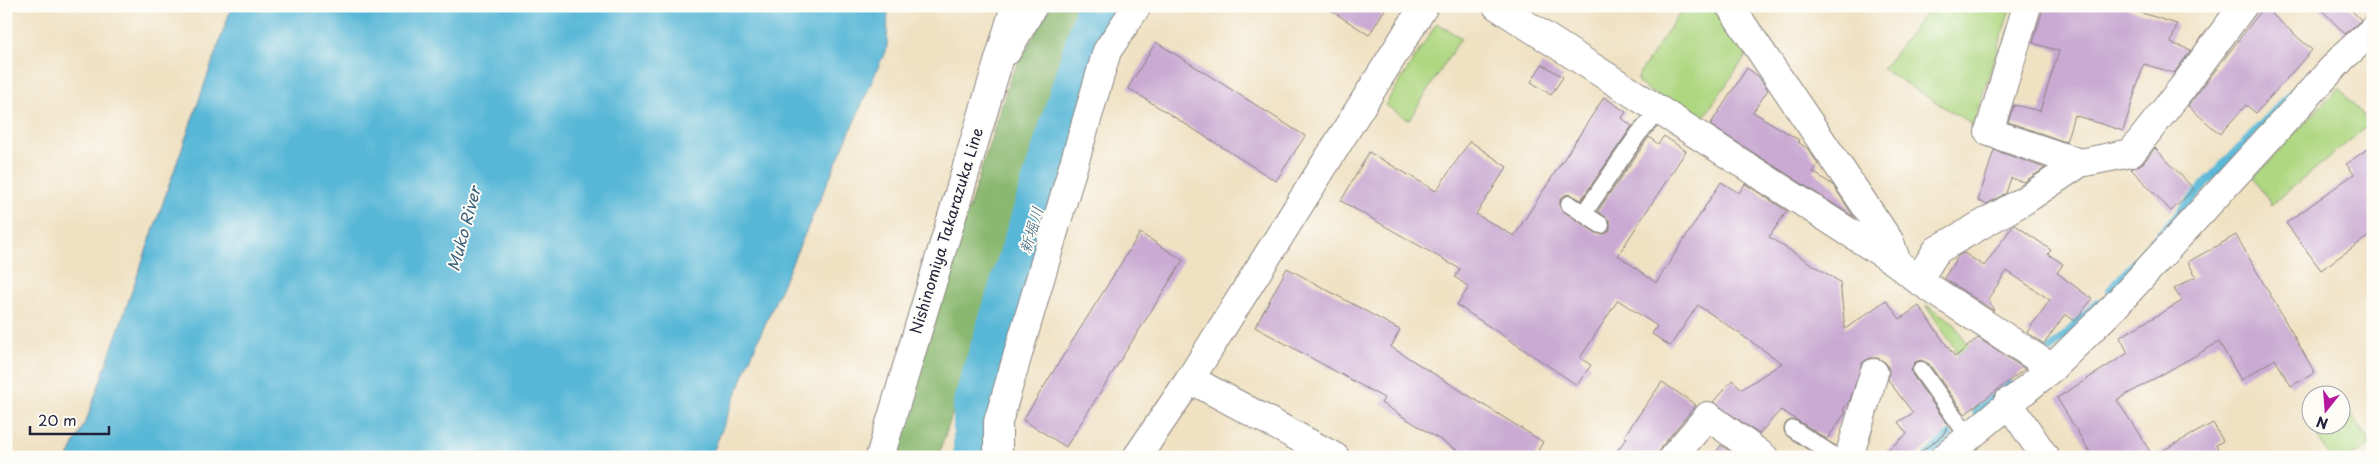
<svg xmlns="http://www.w3.org/2000/svg" width="2379" height="463" viewBox="0 0 2379 463" font-family="'Playpen Sans','Klee One',sans-serif">
	<style>
		.green { fill: #aed781; stroke: #687c5e }
		.forest { fill: #8ab86f; stroke: #566d55 }
		.water { fill: #59b7d7; stroke: #3e6c89 }
		.lines { fill: none; stroke-linecap: round; stroke-linejoin: round }
		.stream { stroke: #59b7d7; stroke-width: 8 }
		.river { stroke: #59b7d7; stroke-width: 48 }
		.building { fill: #caaad3 }
		.service-casing { stroke: #88827e; stroke-width: 19 }
		.minor-casing { stroke: #88827e; stroke-width: 30 }
		.tertiary-casing { stroke: #88827e; stroke-width: 30 }
		.secondary-casing { stroke: #88827e; stroke-width: 30 }
		.service { stroke: #fff; stroke-width: 16 }
		.minor { stroke: #fff; stroke-width: 28 }
		.tertiary { stroke: #fff; stroke-width: 28 }
		.secondary { stroke: #fff; stroke-width: 28 }
		.labels { text-anchor: middle; stroke-width: 4; stroke-linejoin: round; paint-order: stroke }
		.street-label { font-size: 15px; fill: #22223b; stroke: #fdfcf7 }
		.water-label { font-size: 16px; font-style: italic; fill: #385e79; stroke: #fdfcf7 }
	</style>
	<rect width="100%" height="100%" fill="#fdfcf7"/>
	<filter id="ink" filterUnits="userSpaceOnUse"><feTurbulence type="fractalNoise" baseFrequency=".02" numOctaves="2"/><feDisplacementMap in="SourceGraphic" scale="10" xChannelSelector="R" yChannelSelector="G"/><feConvolveMatrix kernelMatrix="1 2 1 2 8 2 1 2 1" color-interpolation-filters="sRGB"/></filter>
	<filter id="wash" filterUnits="userSpaceOnUse"><feTurbulence type="fractalNoise" baseFrequency=".0096" numOctaves="4" result="noise"/><feDisplacementMap in="SourceGraphic" scale="20" xChannelSelector="R" yChannelSelector="G"/><feGaussianBlur stdDeviation="1.12" result="paint"/><feColorMatrix in="noise" values="0 0 0 0 0 0 0 0 0 0 0 0 0 0 0 0 0 1.4 0 .05"/><feComposite in="paint" operator="in"/></filter>
	<g filter="url(#wash)">
		<rect width="100%" height="100%" fill="#efe1c2"/>
		<g class="green">
			<path d="M1684 6H1721L1750 50 1699 124 1638 83V76Z"/>
			<path d="M1932 6H2011L1973 125 1882 69Z"/>
			<path d="M1437 23 1461 38 1409 120 1385 105Z"/>
			<path d="M2339 87 2370 124 2271 205 2254 177Z"/>
			<path d="M1926 305 1954 323 1994 387 1984 393Z"/>
			<path d="M2342 399 2371 444 2351 457H2330L2303 415 2311 410 2312 426H2342Z"/>
		</g>
		<path class="forest" d="M1051 6H1116L1064 77 938 457H890L1011 76Z"/>
		<path class="water" d="M232 6H888L887 47 752 354 711 457H68L88 416Z"/>
		<g class="lines">
			<g class="stream">
				<path d="M2363 24 2373 14"/>
				<path d="M2110 290 2210 178 2309 75"/>
				<path d="M2050 350 2097 303"/>
				<path d="M1976 412 2009 384"/>
				<path d="M1926 457 1949 435"/>
			</g>
			<path class="river" d="M977 457V403L1101 6"/>
		</g>
		<g id="blocks">
			<g class="building">
				<path d="M1324 6H1387L1369 35Z"/>
				<path d="M2044 6H2120L2177 24 2171 43 2191 50 2174 73 2144 64 2123 131 2074 115 2066 142 2008 122 2014 105 2040 111 2059 51 2033 43Z"/>
				<path d="M2318 6H2347L2361 20 2345 34Z"/>
				<path d="M2264 7 2312 50 2256 113 2246 105 2220 134 2188 106Z"/>
				<path d="M1156 42 1305 136 1276 181 1128 88Z"/>
				<path d="M1542 64 1563 77 1551 95 1531 82Z"/>
				<path d="M1747 68 1758 76 1768 90 1753 112 1799 140 1798 142 1808 149 1818 164 1813 172 1833 185 1854 217 1710 125Z"/>
				<path d="M1604 97 1626 112 1622 118 1632 126 1581 200 1570 194 1565 195 1560 199V208L1596 233 1605 234 1610 230V221L1598 211 1649 137 1658 144 1664 136 1686 151 1618 255 1656 283 1721 182 1739 193 1745 184 1787 211 1769 237 1840 282 1845 329 1886 300 1900 319 1919 306 1955 357 1978 338 2025 369 1965 414 1929 364 1921 360 1915 362 1911 370 1913 376 1948 425 1943 435 1914 457H1879L1907 434 1898 422 1913 413 1888 380 1889 370 1886 363 1878 358H1870L1863 362 1850 400 1843 410 1846 412 1827 439 1781 410 1759 434 1713 402 1732 380 1742 389 1782 363 1698 305 1670 346 1652 334 1657 326 1618 300 1580 358 1591 365 1577 385 1457 305 1469 287 1455 277 1460 269 1341 201 1369 152 1436 191 1470 141 1507 167 1476 214 1514 236Z"/>
				<path d="M2373 145V233L2321 270 2286 223 2354 174 2346 164Z"/>
				<path d="M2155 148 2194 189 2171 211 2131 169 2143 163Z"/>
				<path d="M1994 150 2045 168 2024 182 2011 178 2006 193 1987 204 1978 201Z"/>
				<path d="M2014 224 2051 250 2048 254 2063 264 2057 273 2092 299 2075 321 2065 314 2044 344 2027 332 2050 300 2007 271 1988 299 1994 311 1944 278 1958 256 1964 253 1984 266Z"/>
				<path d="M1140 233 1183 260 1066 447 1023 420Z"/>
				<path d="M2236 235 2315 373 2291 386 2275 359 2241 380 2219 342 2117 400 2153 456 2213 423 2223 441 2216 445 2223 457H2093L2057 398 2128 353 2120 337 2182 301 2174 289 2196 276 2188 262Z"/>
				<path d="M1287 268 1400 330 1391 347 1543 442 1534 457H1468L1381 403 1384 398 1255 327Z"/>
				<path d="M1662 382 1696 405 1661 447 1658 457H1612L1627 438 1624 436Z"/>
				<path d="M1721 445 1737 457H1713Z"/>
			</g>
		</g>
	</g>
	<g filter="url(#ink)">
		<use href="#blocks" fill-opacity="0" stroke="#88827e" stroke-width="1"/>
		<g class="lines">
			<g class="service-casing">
				<g id="service">
					<path d="M1569 204 1601 225"/>
					<path d="M1584 213 1639 133 1659 112"/>
					<path d="M1921 370 1968 436"/>
					<path d="M1793 429 1836 457"/>
				</g>
			</g>
			<g class="minor-casing">
				<g id="minor">
					<path d="M1497 6 1897 263 1918 280 2052 368"/>
					<path d="M1730 6 1890 242 1897 263"/>
					<path d="M2027 6 1989 132 2080 163"/>
					<path d="M1007 51 1033 6"/>
					<path d="M1918 280 1937 250 2025 200 2080 163 2131 153 2183 87 2243 6"/>
					<path d="M1190 379 1424 6"/>
					<path d="M998 457V422L1107 51 1137 6"/>
					<path d="M1137 457 1190 379 1335 457"/>
					<path d="M1673 457 1708 416 1764 457"/>
					<path d="M1849 457 1874 373"/>
					<path d="M1945 457 2052 368 2113 308 2343 57 2373 30"/>
				</g>
			</g>
			<g class="tertiary-casing">
				<path id="tertiary" d="M2008 402 2045 457"/>
			</g>
			<g class="secondary-casing">
				<path id="secondary" d="M880 457 1015 6"/>
			</g>
			<use href="#service" class="service"/>
			<use href="#minor" class="minor"/>
			<use href="#tertiary" class="tertiary"/>
			<use href="#secondary" class="secondary"/>
		</g>
	</g>
	<g class="labels">
		<g class="street-label">
			<text transform="translate(947 231) rotate(-73)" y="5">Nishinomiya Takarazuka Line</text>
		</g>
		<g class="water-label">
			<text transform="translate(464 229) rotate(-75)" y="6">Muko River</text>
			<text transform="translate(1031 230) rotate(-73)" y="6">新堀川</text>
		</g>
	</g>
	<rect width="2379" height="463" fill="none" stroke="#fdfcf7" stroke-width="25"/>
	<g transform="translate(2326 410) rotate(197)"><circle r="24" fill="#fdfcf7" stroke="#a5a5ac"/>
	<path d="M0-4L9 19L0 12L-9 19Z" fill="#b5179e"/>
	<text y="-8" font-size="14" font-weight="bold" text-anchor="middle" fill="#22223b">N</text>
	</g>
	<path d="M30 426v8h79v-8" fill="none" stroke="#22223b" stroke-width="2.5"/>
	<text x="38" y="426" font-size="15" fill="#22223b" stroke="#fdfcf7" stroke-width="4" paint-order="stroke">20 m</text>
</svg>
